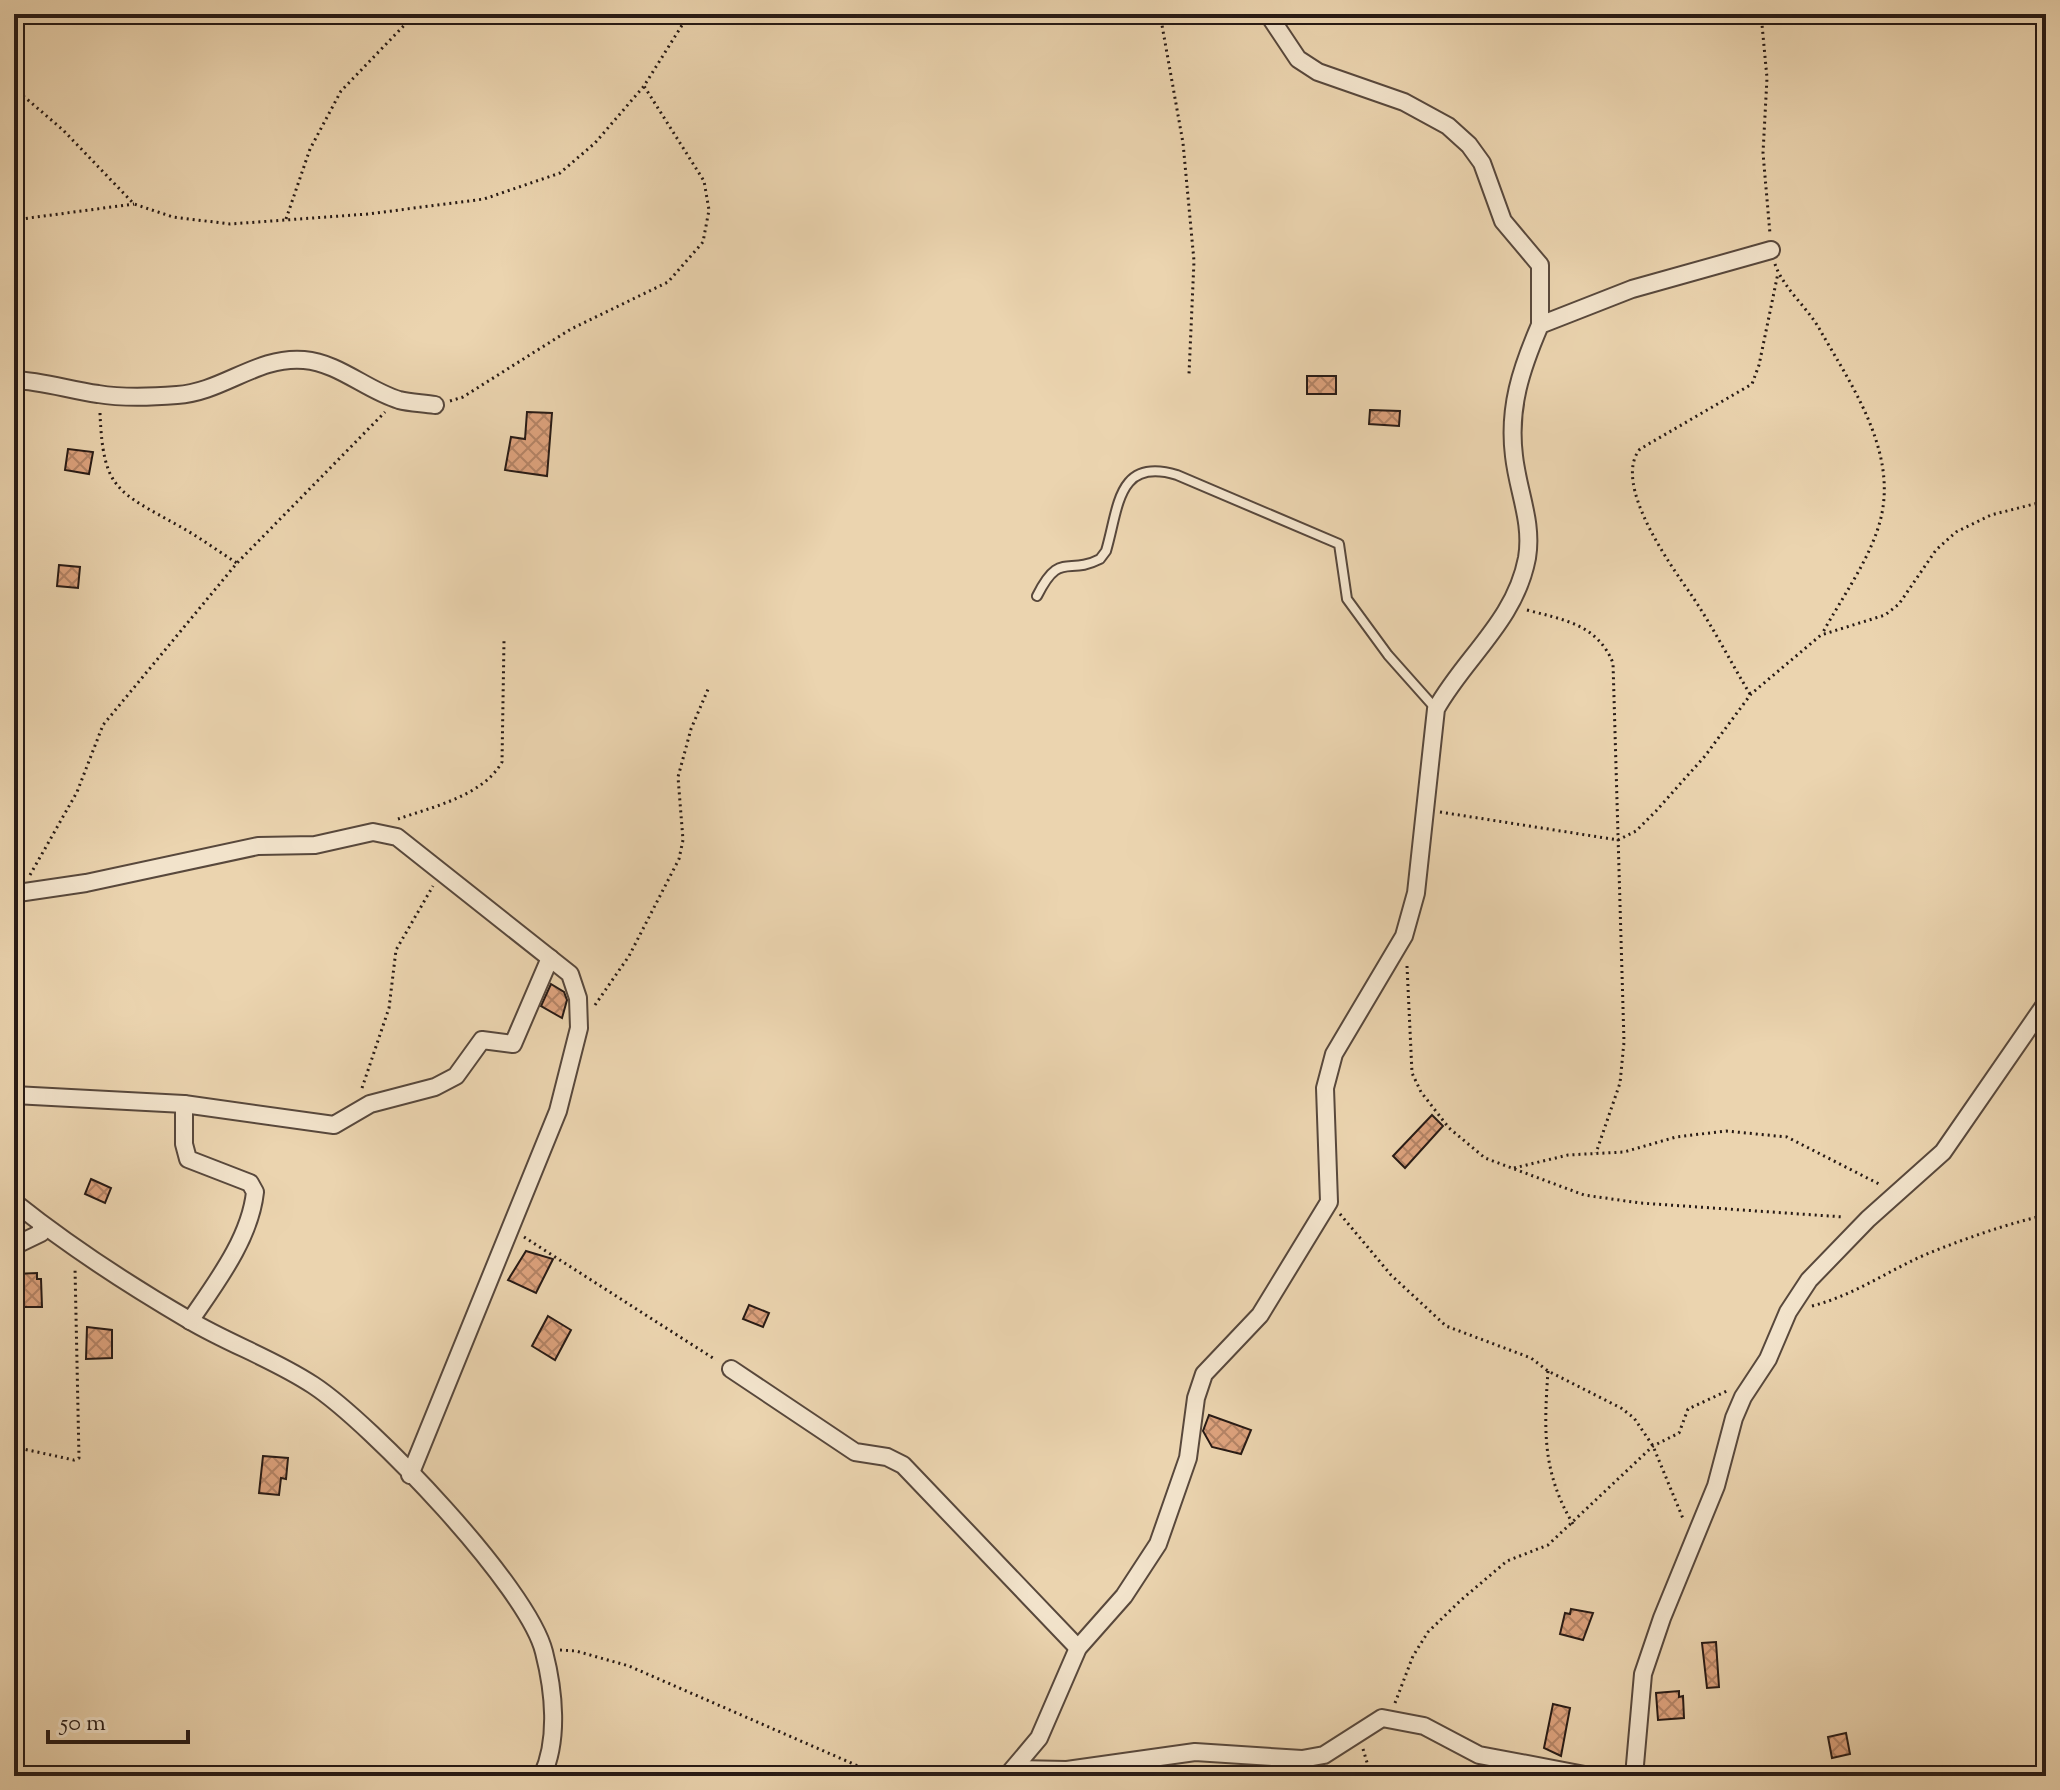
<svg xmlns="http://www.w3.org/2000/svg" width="2060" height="1790" viewBox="0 0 2060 1790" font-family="'Sorts Mill Goudy',serif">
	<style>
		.building { fill: url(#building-cross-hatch); stroke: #271a15; stroke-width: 2 }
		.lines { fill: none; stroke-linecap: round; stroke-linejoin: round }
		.lane-casing { stroke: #58483c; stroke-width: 12 }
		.street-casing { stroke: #58483c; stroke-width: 20 }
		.path { stroke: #271a15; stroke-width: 3; stroke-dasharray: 2 4; stroke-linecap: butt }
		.lane { stroke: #f2e3cb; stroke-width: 8 }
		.street { stroke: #f2e3cb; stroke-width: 16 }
	</style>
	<defs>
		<pattern id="building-cross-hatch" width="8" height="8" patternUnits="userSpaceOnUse" patternTransform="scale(2)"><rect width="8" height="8" fill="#dda27d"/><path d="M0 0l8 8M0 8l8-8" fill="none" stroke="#b38365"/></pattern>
	</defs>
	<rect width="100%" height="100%" fill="#ebd4af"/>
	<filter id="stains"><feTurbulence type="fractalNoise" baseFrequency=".0025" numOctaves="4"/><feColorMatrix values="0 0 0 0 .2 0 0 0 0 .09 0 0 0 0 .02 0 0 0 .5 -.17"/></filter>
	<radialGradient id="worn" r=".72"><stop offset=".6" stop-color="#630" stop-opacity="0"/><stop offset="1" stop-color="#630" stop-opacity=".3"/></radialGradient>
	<g class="building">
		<rect x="1307" y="376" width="29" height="18"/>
		<path d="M1370 410 1400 411 1399 426 1369 424Z"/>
		<path d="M527 412 552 413 547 476 505 470 511 437 525 439Z"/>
		<path d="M68 449 93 452 89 474 65 470Z"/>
		<path d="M59 565 80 567 78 588 57 586Z"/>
		<path d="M551 984 564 992 567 1000 562 1018 541 1006Z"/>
		<path d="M1432 1115 1443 1126 1405 1168 1393 1156Z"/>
		<path d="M91 1179 111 1188 105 1203 85 1194Z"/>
		<path d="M526 1251 553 1259 536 1293 508 1280Z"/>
		<path d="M37 1273V1279H41L42 1307H14V1274Z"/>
		<path d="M749 1305 769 1313 763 1327 743 1319Z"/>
		<path d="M548 1316 571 1330 555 1360 532 1346Z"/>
		<path d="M87 1327 112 1330V1358L86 1359Z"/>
		<path d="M1209 1415 1251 1430 1241 1454 1212 1447 1203 1431Z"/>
		<path d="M263 1456 288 1458 286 1479 281 1478 279 1495 259 1493Z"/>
		<path d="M1571 1609 1593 1613 1583 1640 1560 1634 1565 1613 1570 1614Z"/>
		<path d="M1716 1642 1719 1687 1707 1688 1702 1643Z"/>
		<path d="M1679 1691V1697L1683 1696 1684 1718 1658 1720 1656 1693Z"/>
		<path d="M1553 1704 1570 1708 1561 1756 1544 1748Z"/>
		<path d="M1846 1733 1850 1754 1832 1758 1828 1737Z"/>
	</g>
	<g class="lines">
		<g class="lane-casing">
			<path id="lane" d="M1037 596C1060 550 1067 576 1100 559L1106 551C1119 507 1117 457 1177 475L1339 544 1347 599 1388 655 1436 709"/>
		</g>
		<g class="street-casing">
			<g id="street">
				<path d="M1268 14 1298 59 1318 72 1404 102 1448 126 1469 145 1482 163 1503 221 1540 265V325"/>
				<path d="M14 380C43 381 69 390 98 394 122 398 152 397 177 395 223 392 257 356 304 360 339 363 366 390 399 400 410 403 423 403 435 405"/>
				<path d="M18 893 86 883 258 846 315 845 373 832 397 837 570 974 578 998 579 1028 558 1111 410 1475"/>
				<path d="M14 1095 184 1104 334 1125 370 1104 435 1087 456 1076 482 1040 513 1044 550 958"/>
				<path d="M184 1104V1144L188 1159 250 1183 255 1192C250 1239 215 1284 190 1321"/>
				<path d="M14 1202C69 1246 129 1285 189 1320 229 1344 274 1359 313 1385 371 1423 528 1587 544 1652 554 1691 559 1740 542 1776"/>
				<path d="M14 1246 41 1233V1224"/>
				<path d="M731 1369 855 1452 887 1457 903 1465 1078 1648"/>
				<path d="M1016 1769 1067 1770 1195 1752 1302 1759 1324 1755 1382 1718 1424 1726 1479 1755 1590 1776"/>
				<path d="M1007 1776 1039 1738 1078 1648 1124 1596 1158 1544 1188 1458 1196 1398 1204 1374 1260 1315 1329 1202 1325 1088 1334 1054 1404 936 1416 893 1436 709C1465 657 1515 621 1527 558 1533 522 1518 492 1514 456 1508 408 1521 369 1540 325L1632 289 1771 250"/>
				<path d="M1634 1776 1643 1674 1662 1618 1716 1486 1734 1418 1743 1397 1768 1359 1788 1312 1809 1280 1868 1219 1943 1152 2046 1003"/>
			</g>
		</g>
		<g class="path">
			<path d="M1160 14 1183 143 1194 261 1189 374"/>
			<path d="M1761 14 1767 78 1763 153 1770 234"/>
			<path d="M14 88 63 130 134 204 173 217 230 224 368 214 484 199 560 173 595 143 644 86 689 14"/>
			<path d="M286 219 310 149 341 91 415 14"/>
			<path d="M14 220 134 204"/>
			<path d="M1775 264C1783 288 1808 308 1820 330 1850 383 1895 447 1882 513 1874 554 1842 597 1822 634"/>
			<path d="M450 401 463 397 571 329 668 282 703 242 709 210 704 181 644 86"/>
			<path d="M100 413C103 490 117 491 179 526 199 537 218 551 237 563"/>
			<path d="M1527 610C1564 620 1597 624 1613 663L1624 1042 1620 1083 1596 1153"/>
			<path d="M1750 694C1730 661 1712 625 1690 593 1669 563 1612 483 1640 449L1752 384 1759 365 1778 273"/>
			<path d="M1440 812 1618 840 1636 831 1656 811 1705 756 1751 694 1821 635 1885 615 1899 604 1936 550 1956 532 1991 515 2046 501"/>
			<path d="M398 819C432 807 483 796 502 762L504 640"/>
			<path d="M30 875 77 792 103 725 237 563 385 412"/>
			<path d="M1407 966 1412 1073 1421 1092 1449 1128 1485 1158 1584 1195 1640 1203 1844 1217"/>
			<path d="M595 1005 629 956 679 859 683 840 678 777 691 729 709 687"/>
			<path d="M362 1088 389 1008 396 950 433 886"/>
			<path d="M1514 1168 1568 1155 1624 1152 1676 1137 1726 1131 1787 1137 1879 1184"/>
			<path d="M1340 1214 1391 1275 1446 1326 1531 1358 1548 1371 1621 1408 1634 1418 1653 1446 1684 1521"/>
			<path d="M524 1237 716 1360"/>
			<path d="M1812 1306C1855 1295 1889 1270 1929 1253 1967 1238 2006 1224 2046 1215"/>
			<path d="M1548 1371C1544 1430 1542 1472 1573 1524"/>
			<path d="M14 1447 74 1460 79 1458 75 1268"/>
			<path d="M560 1650 576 1651 629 1666 881 1776"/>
			<path d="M1395 1703 1413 1656 1428 1632 1461 1600 1507 1561 1548 1545 1653 1446 1679 1433 1688 1409 1727 1391"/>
			<path d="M1363 1749 1371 1776"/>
			<path d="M2038 1776 2046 1767"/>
		</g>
		<use href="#lane" class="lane"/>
		<use href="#street" class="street"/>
	</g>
	<rect width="2060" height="1790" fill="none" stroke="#ebd4af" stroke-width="48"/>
	<rect x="16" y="16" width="2028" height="1758" fill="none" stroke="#271a15" stroke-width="4"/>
	<rect x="24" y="24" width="2012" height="1742" fill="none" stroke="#271a15" stroke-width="2"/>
	<path d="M48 1730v12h140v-12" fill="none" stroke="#271a15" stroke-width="4"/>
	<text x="60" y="1730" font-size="24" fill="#271a15" stroke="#f2e3cb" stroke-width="6" paint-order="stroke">50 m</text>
	<rect width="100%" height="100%" filter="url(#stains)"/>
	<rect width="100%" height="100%" fill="url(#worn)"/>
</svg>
